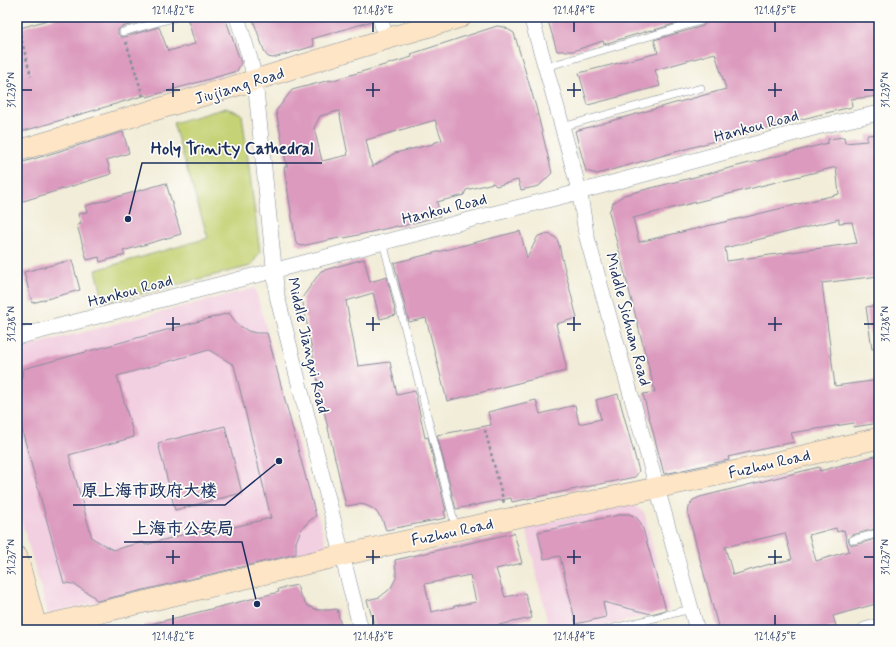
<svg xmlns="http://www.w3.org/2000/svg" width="896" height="647" viewBox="0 0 896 647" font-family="Mynerve,'LXGW WenKai TC',sans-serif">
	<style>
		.built { fill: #f2cfe1 }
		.green { fill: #c5d274; stroke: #708069 }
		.building { fill: #dc9abe; fill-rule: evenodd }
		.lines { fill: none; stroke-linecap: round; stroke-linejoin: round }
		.lane-casing { stroke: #868e9b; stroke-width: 8 }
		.street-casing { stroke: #868e9b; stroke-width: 16 }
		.secondary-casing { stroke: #868e9b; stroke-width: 22 }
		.path { stroke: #868e9b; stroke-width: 2.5; stroke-dasharray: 3 3; stroke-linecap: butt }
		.lane { stroke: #fff; stroke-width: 7 }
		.street { stroke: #fff; stroke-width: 15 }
		.secondary { stroke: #fde5c5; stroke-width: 21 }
		.ticks { fill: none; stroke: #1b2f5e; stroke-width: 1.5 }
		.labels { text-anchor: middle; stroke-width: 3.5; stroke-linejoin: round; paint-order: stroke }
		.street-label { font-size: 16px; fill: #1b2f5e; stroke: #fdfcf7 }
		.leader { fill: none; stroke: #1b2f5e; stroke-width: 1.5 }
		.callout-dot { fill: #1b2f5e; stroke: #fdfcf7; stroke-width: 1.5 }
		.callout-label { font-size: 17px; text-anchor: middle; font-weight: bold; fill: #1b2f5e; stroke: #fdfcf7; stroke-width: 3.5; stroke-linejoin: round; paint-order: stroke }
		.neatline { fill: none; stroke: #1b2f5e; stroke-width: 1.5 }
		.ticks-label { font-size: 10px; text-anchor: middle; fill: #1b2f5e }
	</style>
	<rect width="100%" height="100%" fill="#fdfcf7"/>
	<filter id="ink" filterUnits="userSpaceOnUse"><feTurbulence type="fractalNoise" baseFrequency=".025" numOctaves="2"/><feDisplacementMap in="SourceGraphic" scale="8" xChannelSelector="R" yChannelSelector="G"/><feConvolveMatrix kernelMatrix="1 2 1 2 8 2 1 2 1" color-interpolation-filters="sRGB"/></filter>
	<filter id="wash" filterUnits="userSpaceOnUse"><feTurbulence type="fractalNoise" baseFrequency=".012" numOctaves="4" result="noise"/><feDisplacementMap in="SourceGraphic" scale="16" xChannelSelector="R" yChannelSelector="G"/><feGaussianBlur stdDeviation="0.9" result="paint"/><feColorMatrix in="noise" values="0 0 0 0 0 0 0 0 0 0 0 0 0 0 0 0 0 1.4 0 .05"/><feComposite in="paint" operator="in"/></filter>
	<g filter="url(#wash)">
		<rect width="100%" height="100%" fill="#f2edd8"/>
		<g class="built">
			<path d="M255 288 327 548 48 614 17 505V349Z"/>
			<path d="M631 504 644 512 669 610 589 630H549L526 527Z"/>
		</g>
		<path class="green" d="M226 108 242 114 260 252 251 266 104 303 96 270 208 238 173 123Z"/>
		<g id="blocks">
			<g class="building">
				<path d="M58 17H155V18L121 27 118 30V34L121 37H124L159 27 168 51 195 44 187 17H225L241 63 237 71 147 97 146 95 17 133V29Z"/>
				<path d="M252 17H371L372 21 312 39 314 46 273 58 268 57 265 53Z"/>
				<path d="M547 17H697L651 31V30L604 44 603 41 573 51H557Z"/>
				<path d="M704 17H875L879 42V96L851 99 852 107 834 111 763 129 743 135V133L597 174 586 171 575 131 726 89 715 53 655 70 660 86 588 105 579 73 658 53 654 40 703 26 706 22V19Z"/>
				<path d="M497 26 504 27 514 33 536 107 552 173 539 186 521 190 518 180 496 186 493 183 466 190 464 195 437 202 440 216 398 227 397 226 345 238 344 237 301 246 296 243 284 167H287L276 111 292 90 330 80V81L412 57 411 54ZM339 111 348 155 322 161 314 128 320 116ZM435 120 442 140 433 143V144L395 153 372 167 366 140Z"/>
				<path d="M123 132 129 153 107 160 111 174 17 203V164Z"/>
				<path d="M879 134V276L822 283 835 386 879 380V419H874L873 424 853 427 854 423 791 433 794 442 728 457 729 460 664 474 643 394 655 392 609 212 613 203 624 195 828 143V139L844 137 845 143 867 141V135ZM836 167 839 194 750 216 639 242 633 218ZM839 219V223L852 222 857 243 727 261 725 248Z"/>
				<path d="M166 183 181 234 123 251 125 255 100 262 99 257 87 260 77 225 81 224 78 214 87 212 85 206Z"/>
				<path d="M520 231 527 258 538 236 549 233 557 239 560 248V250L577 318 556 324 566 366V371L447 401 426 318 409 322 394 263Z"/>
				<path d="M364 259 370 282 387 277 396 315 380 319 373 293 346 301 358 366 390 362 397 395 415 391 425 438 428 437 446 511H444L446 518 386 530 382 519 375 510 370 507 365 505 359 504 346 506 321 398 302 298 321 271Z"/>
				<path d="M72 260 80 290 32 303 24 272Z"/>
				<path d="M879 305V348L872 349 866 307Z"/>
				<path d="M229 313 237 324 248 331 256 333H267L316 516 308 522 301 530 296 542V554L97 601 93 596 73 584 64 583 17 412V385L22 377 23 369ZM209 350 234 365 271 518 209 533 207 528 145 545 143 542 113 550 92 538 69 455 134 437 117 376Z"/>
				<path d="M618 394 639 471 635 477 512 502 511 498 456 509 437 435 491 425 488 412 536 400 540 414 575 405 579 424 601 419 596 400Z"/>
				<path d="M225 426 242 493 175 510 158 443Z"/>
				<path d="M879 455V528L852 535 849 537 848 539 850 544 854 545 879 538V603L833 616 836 626 824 630H719L688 514 689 507 693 500 700 497 819 467 820 471ZM836 528 837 532 844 530 849 551 816 561 809 535ZM785 533 792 559 770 565V564L733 575 725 547Z"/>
				<path d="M623 514H629L636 517 640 522 643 529 666 610 651 614 603 602 606 617 576 624 560 556 544 559 538 532Z"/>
				<path d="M514 533 522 563 496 569 505 597 525 593 532 618 475 630H376L367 600 380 597 391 588 396 578V571L395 560ZM470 575 476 602 454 606V607L431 612 425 584Z"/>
				<path d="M297 585 300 595 305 603 308 606 318 610H330L337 609 342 630H144L143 626 279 592 278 589Z"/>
			</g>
		</g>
	</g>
	<g filter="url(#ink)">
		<use href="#blocks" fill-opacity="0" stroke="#868e9b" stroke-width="1"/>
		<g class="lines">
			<g class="lane-casing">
				<g id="lane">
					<path d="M123 32 177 17"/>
					<path d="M546 67 701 21"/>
					<path d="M562 127 701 88"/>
					<path d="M383 242 456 529"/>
					<path d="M853 540 879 533"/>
					<path d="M606 630 691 609"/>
				</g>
			</g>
			<g class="street-casing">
				<g id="street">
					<path d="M237 17 250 59 255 80 277 296 361 630"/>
					<path d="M380 17 386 39"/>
					<path d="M531 17C548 75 565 133 579 191 582 205 584 220 586 234L657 488 697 630"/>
					<path d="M17 337 473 219 579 192 817 127 879 113"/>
					<path d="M865 630 879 626"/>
				</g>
			</g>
			<g class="secondary-casing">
				<g id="secondary">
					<path d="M17 151 255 80 386 39 461 17"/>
					<path d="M17 557 37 630"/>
					<path d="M26 630 343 555 456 530 765 465 879 438"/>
				</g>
			</g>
			<g class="path">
				<path d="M17 23 31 76"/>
				<path d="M126 42 143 96"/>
				<path d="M485 430 504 503"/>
			</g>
			<use href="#lane" class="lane"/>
			<use href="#street" class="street"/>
			<use href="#secondary" class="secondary"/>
		</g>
	</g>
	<path class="ticks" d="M173 22V32M373 22V32M574 22V32M775 22V32M173 83V97M373 83V97M574 83V97M775 83V97M22 90H32M166 90H180M366 90H380M567 90H581M768 90H782M864 90H874M173 317V331M373 317V331M574 317V331M775 317V331M22 324H32M166 324H180M366 324H380M567 324H581M768 324H782M864 324H874M173 550V564M373 550V564M574 550V564M775 550V564M22 557H32M166 557H180M366 557H380M567 557H581M768 557H782M864 557H874M173 615V625M373 615V625M574 615V625M775 615V625"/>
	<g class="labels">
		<g class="street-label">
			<text transform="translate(239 85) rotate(-17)" y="6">Jiujiang Road</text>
			<text transform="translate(756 125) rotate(-15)" y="6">Hankou Road</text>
			<text transform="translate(444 208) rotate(-14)" y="6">Hankou Road</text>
			<text transform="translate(130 290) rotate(-15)" y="6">Hankou Road</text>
			<text transform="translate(629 319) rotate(75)" y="6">Middle Sichuan Road</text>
			<text transform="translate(309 345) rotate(77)" y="6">Middle Jiangxi Road</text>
			<text transform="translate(769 463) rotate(-13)" y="6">Fuzhou Road</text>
			<text transform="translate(452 531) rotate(-12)" y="6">Fuzhou Road</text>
		</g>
	</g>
	<path class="leader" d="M128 219L142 163H322M279 461L225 505H73M257 604L242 542H124"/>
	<g class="callout-dot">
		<circle cx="128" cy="219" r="4"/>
		<circle cx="279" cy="461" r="4"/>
		<circle cx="257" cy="604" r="4"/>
	</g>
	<g class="callout-label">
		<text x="232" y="154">Holy Trinity Cathedral</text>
		<text x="149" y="496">原上海市政府大楼</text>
		<text x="183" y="534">上海市公安局</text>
	</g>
	<rect width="896" height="647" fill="none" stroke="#fdfcf7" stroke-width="44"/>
	<rect x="22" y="22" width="852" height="603" class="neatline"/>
	<g class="ticks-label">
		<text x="173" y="14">121.482°E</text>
		<text x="373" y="14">121.483°E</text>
		<text x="574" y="14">121.484°E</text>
		<text x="775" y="14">121.485°E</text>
		<text transform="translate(11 90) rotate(-90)" y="4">31.239°N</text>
		<text transform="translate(885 90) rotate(-90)" y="4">31.239°N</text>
		<text transform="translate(11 324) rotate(-90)" y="4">31.238°N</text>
		<text transform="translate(885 324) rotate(-90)" y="4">31.238°N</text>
		<text transform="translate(11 557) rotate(-90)" y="4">31.237°N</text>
		<text transform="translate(885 557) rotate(-90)" y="4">31.237°N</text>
		<text x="173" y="640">121.482°E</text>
		<text x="373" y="640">121.483°E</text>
		<text x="574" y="640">121.484°E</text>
		<text x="775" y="640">121.485°E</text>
	</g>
</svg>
